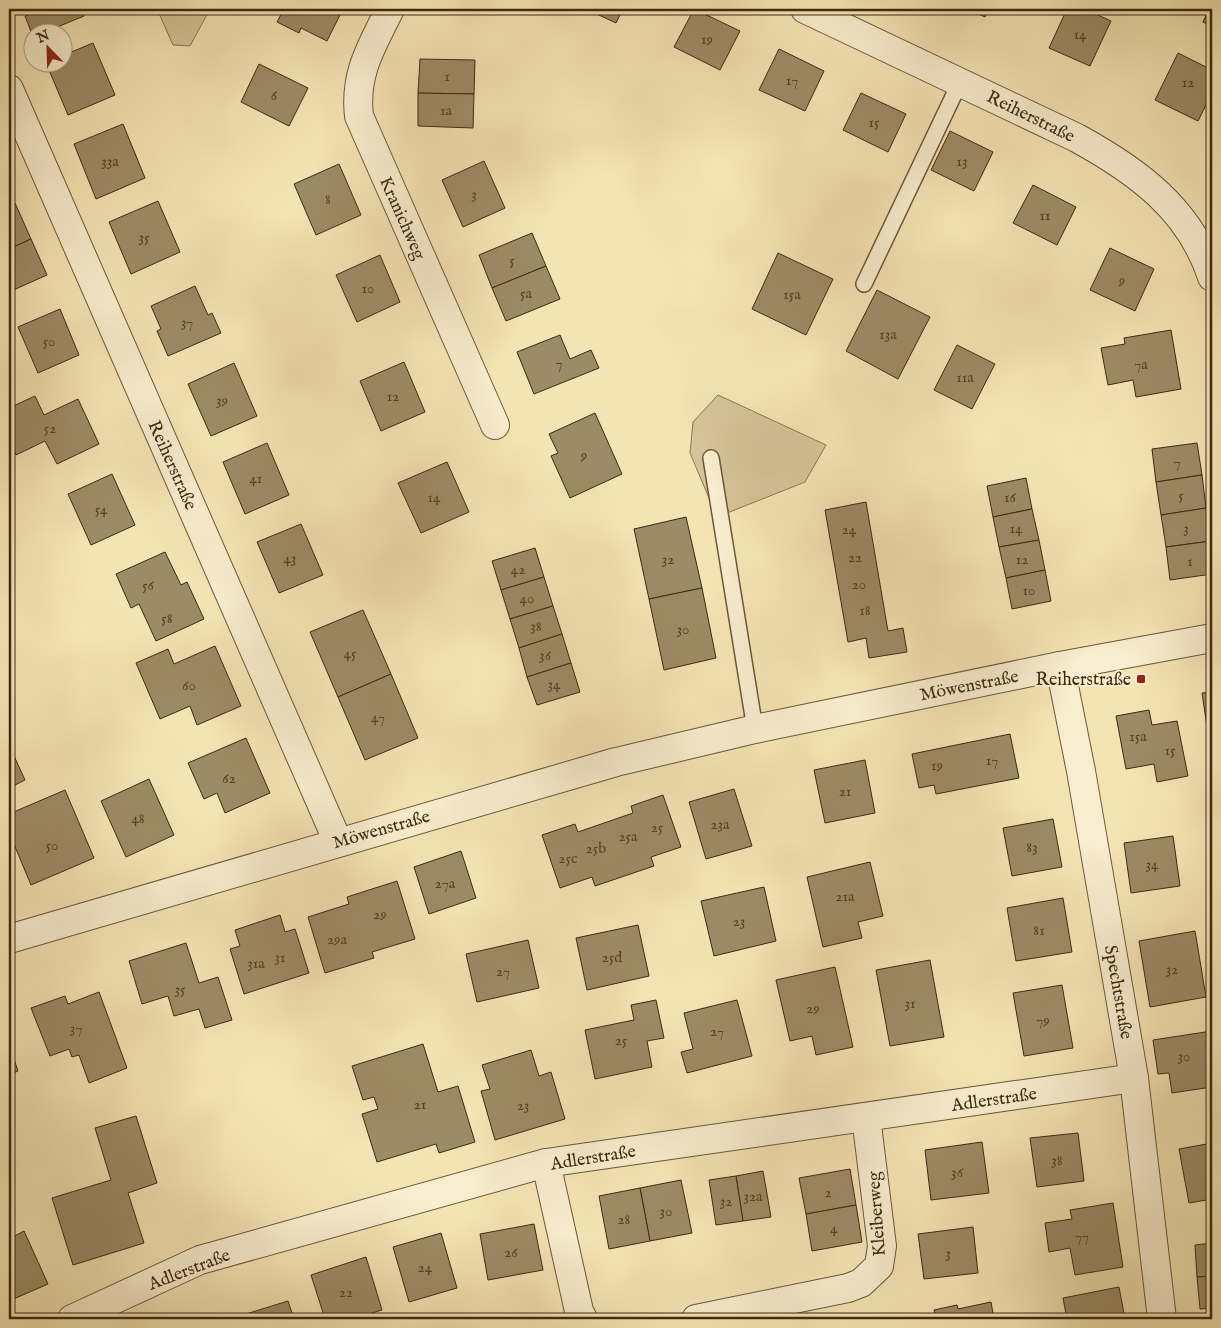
<svg xmlns="http://www.w3.org/2000/svg" width="1221" height="1328" viewBox="0 0 1221 1328" font-family="'IM FELL English',serif">
	<style>
		.green { fill: #d5c498; stroke: #887754 }
		.building { fill: #9c8b66; stroke: #3c2a11 }
		.lines { fill: none; stroke-linecap: round; stroke-linejoin: round }
		.service-casing { stroke: #6a583a; stroke-width: 18 }
		.minor-casing { stroke: #6a583a; stroke-width: 30 }
		.service { stroke: #f8edce; stroke-width: 15 }
		.minor { stroke: #f8edce; stroke-width: 28 }
		.poi-dot { fill: #8f2418; stroke: #f8edce; stroke-width: 2 }
		.labels { text-anchor: middle; stroke-width: 4; stroke-linejoin: round; paint-order: stroke }
		.number-label { font-size: 15px; fill: #544226 }
		.street-label { font-size: 18px; fill: #3c2a11; stroke: #f8edce }
		.poi-label { font-size: 18px; fill: #3c2a11; stroke: #f8edce; text-anchor: end }
	</style>
	<rect width="100%" height="100%" fill="#f4e4b4"/>
	<filter id="stains"><feTurbulence type="fractalNoise" baseFrequency=".004" numOctaves="4"/><feColorMatrix values="0 0 0 0 .2 0 0 0 0 .09 0 0 0 0 .02 0 0 0 .5 -.17"/></filter>
	<radialGradient id="worn" r=".72"><stop offset=".6" stop-color="#630" stop-opacity="0"/><stop offset="1" stop-color="#630" stop-opacity=".3"/></radialGradient>
	<g class="green">
		<path d="M157 9H210L190 46 173 45Z"/>
		<path d="M718 395 826 445 805 482 717 517 690 453 693 422Z"/>
	</g>
	<g class="building">
		<path d="M29 9H81L84 16 45 32 32 34 25 16 31 14Z"/>
		<path d="M284 9H343L327 41 301 28 299 33 277 22Z"/>
		<path d="M586 9H623L616 23Z"/>
		<path d="M694 9 740 31 720 70 674 47Z"/>
		<path d="M968 9H989L985 17Z"/>
		<path d="M1067 9H1085L1111 21 1090 66 1049 48Z"/>
		<path d="M1209 9H1212V26L1203 22Z"/>
		<path d="M93 43 115 95 68 115 46 63 62 62V56Z"/>
		<path d="M779 49 824 71 805 111 759 90Z"/>
		<path d="M1178 53 1212 70V93L1198 121 1155 100Z"/>
		<path d="M420 59 475 60 474 94 418 93Z"/>
		<path d="M259 64 308 88 289 126 241 102Z"/>
		<path d="M418 93 474 94 473 128 418 126Z"/>
		<path d="M861 93 906 114 888 152 843 130Z"/>
		<path d="M123 124 145 178 96 199 74 144Z"/>
		<path d="M950 131 993 152 974 191 931 170Z"/>
		<path d="M484 161 505 208 463 227 442 180Z"/>
		<path d="M339 164 361 215 316 235 294 184Z"/>
		<path d="M1033 185 1076 207 1057 245 1013 223Z"/>
		<path d="M158 201 180 252 131 274 109 222Z"/>
		<path d="M15 203 31 239 9 249V205Z"/>
		<path d="M532 233 546 266 492 288 479 255Z"/>
		<path d="M31 239 47 275 9 292V249Z"/>
		<path d="M1110 248 1154 269 1135 311 1090 290Z"/>
		<path d="M778 253 833 279 806 335 752 309Z"/>
		<path d="M380 255 400 302 357 322 336 275Z"/>
		<path d="M546 266 560 299 506 321 492 288Z"/>
		<path d="M195 286 208 315 212 313 221 333 168 356 157 331 161 329 151 306Z"/>
		<path d="M877 290 930 317 898 379 846 351Z"/>
		<path d="M60 309 79 355 38 373 18 327Z"/>
		<path d="M1171 330 1181 389 1136 397 1133 380 1108 385 1101 348 1125 344 1124 338Z"/>
		<path d="M560 335 570 359 591 350 599 368 534 394 517 352Z"/>
		<path d="M957 345 995 364 972 409 934 390Z"/>
		<path d="M404 362 425 412 381 431 360 381Z"/>
		<path d="M234 363 257 416 211 436 188 384Z"/>
		<path d="M35 396 44 415 78 399 99 444 57 464 45 441 16 455 9 441V408Z"/>
		<path d="M595 413 622 474 570 498 551 456 558 453 549 434Z"/>
		<path d="M267 443 289 495 245 514 223 462Z"/>
		<path d="M1197 443 1202 475 1156 482 1152 449Z"/>
		<path d="M447 462 469 512 421 533 398 483Z"/>
		<path d="M112 474 135 525 91 545 68 494Z"/>
		<path d="M1202 475 1206 508 1161 515 1156 482Z"/>
		<path d="M1026 478 1032 509 993 517 987 486Z"/>
		<path d="M866 502 888 631 903 628 907 652 869 658 866 638 848 642 825 510Z"/>
		<path d="M1206 508 1211 541 1166 547 1161 515Z"/>
		<path d="M1032 509 1039 540 999 547 993 517Z"/>
		<path d="M686 517 702 588 649 599 634 529Z"/>
		<path d="M301 524 323 575 279 593 257 542Z"/>
		<path d="M1039 540 1045 570 1006 578 999 547Z"/>
		<path d="M1211 541 1212 574 1170 580 1166 547Z"/>
		<path d="M535 548 544 577 501 590 492 561Z"/>
		<path d="M165 552 181 585 187 582 204 619 156 641 139 604 131 608 116 574Z"/>
		<path d="M1045 570 1051 601 1012 609 1006 578Z"/>
		<path d="M544 577 553 606 510 619 501 590Z"/>
		<path d="M702 588 716 658 664 670 649 599Z"/>
		<path d="M553 606 562 634 519 648 510 619Z"/>
		<path d="M363 610 391 674 338 697 310 632Z"/>
		<path d="M562 634 571 663 527 677 519 648Z"/>
		<path d="M215 646 241 706 197 725 190 706 160 719 136 663 168 649 174 664Z"/>
		<path d="M571 663 580 692 537 705 527 677Z"/>
		<path d="M391 674 418 738 365 760 338 697Z"/>
		<path d="M1212 692V740H1209L1202 693Z"/>
		<path d="M1149 710 1152 725 1177 721 1188 776 1157 782 1154 764 1126 769 1116 716Z"/>
		<path d="M1010 734 1019 778 936 794 934 785 919 788 912 754Z"/>
		<path d="M246 738 270 793 225 813 217 793 204 799 188 763Z"/>
		<path d="M9 745 25 780 9 788Z"/>
		<path d="M865 760 875 813 825 823 814 770Z"/>
		<path d="M149 779 174 835 126 857 101 801Z"/>
		<path d="M734 789 752 846 706 859 689 802Z"/>
		<path d="M65 790 94 858 31 885 9 832V814Z"/>
		<path d="M663 795 681 847 651 857 654 866 595 886 592 877 560 888 542 835 575 824 578 832 633 813 631 806Z"/>
		<path d="M1053 819 1062 867 1012 876 1003 828Z"/>
		<path d="M1173 836 1180 886 1131 893 1124 843Z"/>
		<path d="M461 851 476 898 429 914 414 867Z"/>
		<path d="M870 862 883 916 858 922 862 938 823 947 807 877Z"/>
		<path d="M397 881 415 939 372 952 374 958 325 973 308 917 349 904 347 897Z"/>
		<path d="M764 887 776 941 714 956 701 901Z"/>
		<path d="M1063 898 1072 952 1016 961 1007 908Z"/>
		<path d="M280 915 285 932 295 929 309 973 244 994 230 949 240 946 235 930Z"/>
		<path d="M638 925 649 976 587 990 576 938Z"/>
		<path d="M1195 931 1206 997 1150 1007 1139 941Z"/>
		<path d="M528 940 539 988 477 1002 466 954Z"/>
		<path d="M186 943 199 983 218 977 232 1020 205 1028 199 1009 174 1016 168 996 142 1004 129 961Z"/>
		<path d="M930 960 944 1037 890 1046 876 970Z"/>
		<path d="M835 967 853 1047 816 1055 812 1036 790 1041 776 980Z"/>
		<path d="M1062 985 1073 1048 1024 1056 1013 993Z"/>
		<path d="M99 992 127 1068 89 1083 79 1055 72 1057 69 1049 50 1056 31 1008 65 996 68 1004Z"/>
		<path d="M656 1000 664 1038 647 1041 652 1067 595 1079 585 1030 634 1020 631 1005Z"/>
		<path d="M737 1000 752 1056 687 1073 681 1052 693 1049 684 1013Z"/>
		<path d="M1212 1031V1087L1172 1093 1169 1073 1158 1074 1153 1040Z"/>
		<path d="M9 1044 18 1071 9 1075Z"/>
		<path d="M423 1044 438 1092 458 1086 475 1142 439 1153 436 1144 377 1162 362 1114 378 1109 374 1097 363 1100 352 1066Z"/>
		<path d="M531 1050 539 1076 551 1072 565 1119 495 1140 481 1091 490 1089 482 1065Z"/>
		<path d="M136 1116 157 1183 128 1193 144 1243 73 1265 52 1198 111 1180 95 1128Z"/>
		<path d="M1078 1133 1084 1181 1037 1187 1030 1138Z"/>
		<path d="M982 1142 989 1193 931 1200 925 1150Z"/>
		<path d="M1212 1143V1199L1189 1203 1179 1149Z"/>
		<path d="M850 1169 856 1205 806 1214 799 1178Z"/>
		<path d="M763 1171 771 1217 743 1221 736 1176Z"/>
		<path d="M736 1176 743 1221 716 1225 709 1180Z"/>
		<path d="M681 1180 692 1233 650 1241 640 1188Z"/>
		<path d="M640 1188 650 1241 609 1249 599 1196Z"/>
		<path d="M1113 1203 1123 1267 1075 1275 1070 1248 1049 1252 1045 1223 1072 1219 1070 1210Z"/>
		<path d="M856 1205 862 1242 812 1251 806 1214Z"/>
		<path d="M534 1224 543 1270 488 1280 480 1234Z"/>
		<path d="M973 1227 978 1273 924 1279 918 1234Z"/>
		<path d="M24 1231 48 1284 9 1301V1239Z"/>
		<path d="M441 1233 457 1288 409 1302 393 1247Z"/>
		<path d="M1212 1243V1276L1197 1277 1195 1245Z"/>
		<path d="M366 1257 382 1310 352 1319H325L311 1275Z"/>
		<path d="M1212 1276V1308L1200 1309 1197 1277Z"/>
		<path d="M1119 1287 1125 1319H1067L1063 1298Z"/>
		<path d="M288 1301 294 1319H233V1318Z"/>
		<path d="M991 1302 994 1319H936L934 1310 957 1305 958 1309Z"/>
		<path d="M856 1315 857 1319H831Z"/>
		<path d="M888 1315 889 1319H866Z"/>
	</g>
	<g class="lines">
		<g class="service-casing">
			<g id="service">
				<path d="M864 284 960 82"/>
				<path d="M711 458 755 729"/>
			</g>
		</g>
		<g class="minor-casing">
			<g id="minor">
				<path d="M390 9C372 46 354 73 359 116L495 425"/>
				<path d="M805 9 1077 138C1137 171 1190 209 1212 277"/>
				<path d="M9 89 338 842"/>
				<path d="M1060 666 1081 771 1134 1078 1162 1319"/>
				<path d="M9 939 616 762 755 729 1060 666 1212 638"/>
				<path d="M546 1163 579 1311 583 1319"/>
				<path d="M72 1319 200 1260 546 1163 1134 1078"/>
				<path d="M696 1319 848 1288 861 1283 879 1266 882 1246 866 1117"/>
			</g>
		</g>
		<use href="#service" class="service"/>
		<use href="#minor" class="minor"/>
	</g>
	<rect class="poi-dot" x="1136" y="674" width="10" height="10" rx="2.5"/>
	<g class="labels">
		<g class="number-label">
			<text x="1080" y="39">14</text>
			<text x="707" y="44">19</text>
			<text x="447" y="81">1</text>
			<text x="792" y="85">17</text>
			<text x="1188" y="87">12</text>
			<text x="274" y="100">6</text>
			<text x="446" y="115">1a</text>
			<text x="874" y="127">15</text>
			<text x="110" y="166">33a</text>
			<text x="962" y="166">13</text>
			<text x="474" y="199">3</text>
			<text x="328" y="204">8</text>
			<text x="1045" y="220">11</text>
			<text x="144" y="242">35</text>
			<text x="512" y="265">5</text>
			<text x="1122" y="285">9</text>
			<text x="368" y="293">10</text>
			<text x="526" y="298">5a</text>
			<text x="792" y="299">15a</text>
			<text x="187" y="327">37</text>
			<text x="888" y="339">13a</text>
			<text x="49" y="346">50</text>
			<text x="559" y="368">7</text>
			<text x="1141" y="369">7a</text>
			<text x="965" y="382">11a</text>
			<text x="393" y="401">12</text>
			<text x="222" y="405">39</text>
			<text x="50" y="433">52</text>
			<text x="584" y="460">9</text>
			<text x="1177" y="467">7</text>
			<text x="256" y="483">41</text>
			<text x="1181" y="500">5</text>
			<text x="434" y="502">14</text>
			<text x="1010" y="502">16</text>
			<text x="101" y="514">54</text>
			<text x="1016" y="533">14</text>
			<text x="1186" y="533">3</text>
			<text x="849" y="534">24</text>
			<text x="855" y="562">22</text>
			<text x="290" y="563">43</text>
			<text x="668" y="564">32</text>
			<text x="1022" y="564">12</text>
			<text x="1190" y="566">1</text>
			<text x="518" y="574">42</text>
			<text x="859" y="589">20</text>
			<text x="148" y="590">56</text>
			<text x="1029" y="595">10</text>
			<text x="527" y="603">40</text>
			<text x="865" y="615">18</text>
			<text x="167" y="623">58</text>
			<text x="536" y="631">38</text>
			<text x="683" y="634">30</text>
			<text x="350" y="658">45</text>
			<text x="545" y="660">36</text>
			<text x="554" y="689">34</text>
			<text x="189" y="690">60</text>
			<text x="378" y="722">47</text>
			<text x="1138" y="741">15a</text>
			<text x="1170" y="755">15</text>
			<text x="992" y="765">17</text>
			<text x="937" y="770">19</text>
			<text x="229" y="783">62</text>
			<text x="845" y="796">21</text>
			<text x="138" y="823">48</text>
			<text x="720" y="829">23a</text>
			<text x="657" y="832">25</text>
			<text x="628" y="841">25a</text>
			<text x="52" y="850">50</text>
			<text x="1032" y="852">83</text>
			<text x="596" y="853">25b</text>
			<text x="568" y="863">25c</text>
			<text x="1152" y="869">34</text>
			<text x="445" y="888">27a</text>
			<text x="845" y="901">21a</text>
			<text x="380" y="919">29</text>
			<text x="739" y="926">23</text>
			<text x="1039" y="935">81</text>
			<text x="337" y="944">29a</text>
			<text x="280" y="962">31</text>
			<text x="612" y="962">25d</text>
			<text x="256" y="968">31a</text>
			<text x="1172" y="974">32</text>
			<text x="503" y="976">27</text>
			<text x="180" y="994">35</text>
			<text x="910" y="1008">31</text>
			<text x="813" y="1013">29</text>
			<text x="1043" y="1025">79</text>
			<text x="76" y="1033">37</text>
			<text x="717" y="1036">27</text>
			<text x="621" y="1045">25</text>
			<text x="1184" y="1061">30</text>
			<text x="420" y="1109">21</text>
			<text x="523" y="1110">23</text>
			<text x="1057" y="1165">38</text>
			<text x="957" y="1177">36</text>
			<text x="828" y="1197">2</text>
			<text x="753" y="1201">32a</text>
			<text x="726" y="1206">32</text>
			<text x="666" y="1216">30</text>
			<text x="624" y="1224">28</text>
			<text x="834" y="1233">4</text>
			<text x="1082" y="1241">77</text>
			<text x="511" y="1257">26</text>
			<text x="948" y="1258">3</text>
			<text x="425" y="1272">24</text>
			<text x="346" y="1297">22</text>
		</g>
		<g class="street-label">
			<text transform="translate(1031 116) rotate(26)" y="6">Reiherstraße</text>
			<text transform="translate(403 218) rotate(66)" y="6">Kranichweg</text>
			<text transform="translate(173 465) rotate(66)" y="6">Reiherstraße</text>
			<text transform="translate(969 685) rotate(-11)" y="6">Möwenstraße</text>
			<text transform="translate(381 829) rotate(-16)" y="6">Möwenstraße</text>
			<text transform="translate(1119 992) rotate(80)" y="6">Spechtstraße</text>
			<text transform="translate(994 1099) rotate(-8)" y="6">Adlerstraße</text>
			<text transform="translate(593 1157) rotate(-9)" y="6">Adlerstraße</text>
			<text transform="translate(876 1214) rotate(-94)" y="6">Kleiberweg</text>
			<text transform="translate(189 1269) rotate(-21)" y="6">Adlerstraße</text>
		</g>
		<g class="poi-label">
			<text x="1131" y="685">Reiherstraße</text>
		</g>
	</g>
	<rect width="1221" height="1328" fill="none" stroke="#f4e4b4" stroke-width="30"/>
	<rect x="10" y="10" width="1201" height="1308" fill="none" stroke="#3c2a11" stroke-width="2.5"/>
	<rect x="15" y="15" width="1191" height="1298" fill="none" stroke="#3c2a11"/>
	<g transform="translate(48 48) rotate(337)"><circle r="24" fill="#f8edce" stroke="#ad9f82"/>
	<path d="M0-4L9 19L0 12L-9 19Z" fill="#8f2418"/>
	<text y="-8" font-size="14" font-weight="bold" text-anchor="middle" fill="#3c2a11">N</text>
	</g>
	<rect width="100%" height="100%" filter="url(#stains)"/>
	<rect width="100%" height="100%" fill="url(#worn)"/>
</svg>
